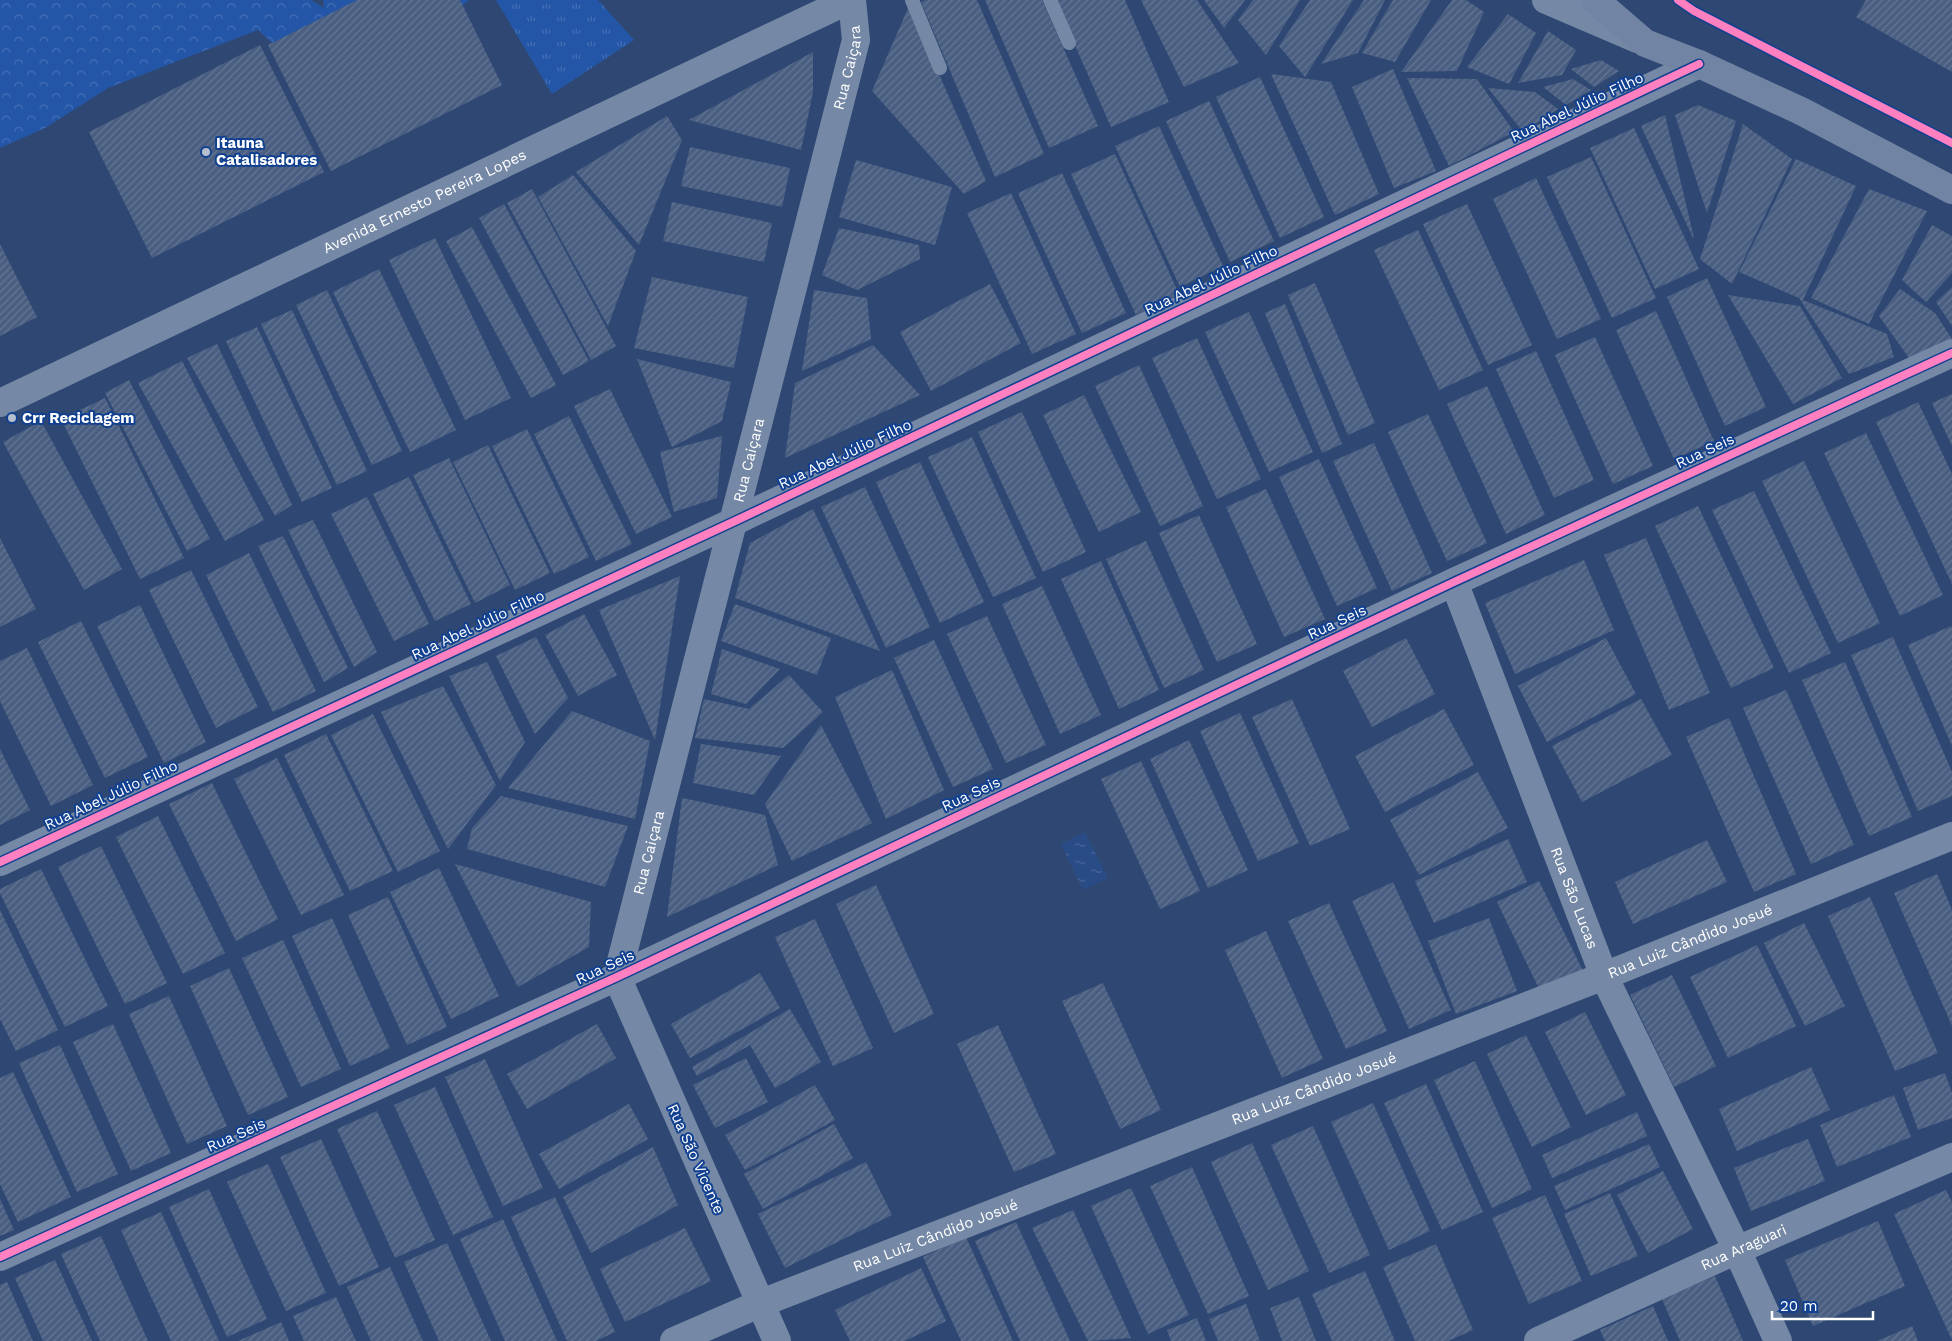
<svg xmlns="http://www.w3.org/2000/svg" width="1952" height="1341" viewBox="0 0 1952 1341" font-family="'Work Sans',sans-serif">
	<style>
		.grass { fill: url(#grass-tufts) }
		.forest { fill: url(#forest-crowns) }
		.water { fill: url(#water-ripples) }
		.building { fill: url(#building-hatch) }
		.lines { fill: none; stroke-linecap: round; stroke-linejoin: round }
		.service { stroke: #7589a6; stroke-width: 14 }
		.minor { stroke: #7589a6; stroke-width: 28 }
		.tertiary { stroke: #7589a6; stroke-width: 28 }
		.secondary { stroke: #7284a3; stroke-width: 28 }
		.cycleway-casing { stroke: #114090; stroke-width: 11 }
		.cycleway { stroke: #ff80c0; stroke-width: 8 }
		.poi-dot { fill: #b6bfce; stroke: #114090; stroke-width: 2 }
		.labels { text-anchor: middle; stroke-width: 4; stroke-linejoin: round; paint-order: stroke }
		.street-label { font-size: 15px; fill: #fff; stroke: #114090 }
		.poi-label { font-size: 15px; font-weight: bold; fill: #fff; stroke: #114090; text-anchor: start }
	</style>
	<defs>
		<pattern id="grass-tufts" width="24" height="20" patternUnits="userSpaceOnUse" patternTransform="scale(1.25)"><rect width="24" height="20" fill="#2456a8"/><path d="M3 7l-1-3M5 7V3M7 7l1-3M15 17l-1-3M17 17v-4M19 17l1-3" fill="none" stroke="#456fb5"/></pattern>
		<pattern id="forest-crowns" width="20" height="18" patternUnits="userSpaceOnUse" patternTransform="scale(1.25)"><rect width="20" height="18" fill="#2456a8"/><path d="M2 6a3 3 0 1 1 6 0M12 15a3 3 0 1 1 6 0" fill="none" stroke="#456fb5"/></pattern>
		<pattern id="water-ripples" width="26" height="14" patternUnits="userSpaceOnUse" patternTransform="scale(1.25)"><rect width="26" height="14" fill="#2a4c86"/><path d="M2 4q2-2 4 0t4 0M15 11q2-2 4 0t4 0" fill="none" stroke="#4a6798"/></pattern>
		<pattern id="building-hatch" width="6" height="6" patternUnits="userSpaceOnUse" patternTransform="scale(1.25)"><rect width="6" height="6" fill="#495e81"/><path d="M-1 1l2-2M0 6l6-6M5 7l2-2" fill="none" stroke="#647694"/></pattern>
	</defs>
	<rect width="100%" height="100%" fill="#2e4873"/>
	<path class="grass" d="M496 0H598L634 40 552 94Z"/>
	<path class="forest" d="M0 0H311L324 8 323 0H469L366 89 305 73 258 30 108 88 45 128 0 148Z"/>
	<path class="water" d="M1085 832 1108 878 1083 890 1061 844Z"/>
	<g class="building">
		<path d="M357 0H460L502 85 331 171 268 45Z"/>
		<path d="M926 0H977L1044 154 995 177 921 2Z"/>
		<path d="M985 0H1042L1098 126 1049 148Z"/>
		<path d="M1055 0H1125L1169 102 1111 127Z"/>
		<path d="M1141 0H1197L1239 63 1184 87Z"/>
		<path d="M1204 0H1245L1224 28Z"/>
		<path d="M1253 0H1300L1266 55 1238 20Z"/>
		<path d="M1310 0H1353L1305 77 1279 46Z"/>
		<path d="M1364 0H1385L1358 53 1321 64Z"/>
		<path d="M1393 0H1431L1395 62 1362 53Z"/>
		<path d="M1452 0H1466L1484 12 1457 71 1401 72Z"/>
		<path d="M1866 0H1952V72L1856 17Z"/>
		<path d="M909 6 986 181 964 194 872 91Z"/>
		<path d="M1508 14 1536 33 1509 84 1467 67Z"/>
		<path d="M1548 31 1576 50 1562 75 1518 83Z"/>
		<path d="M260 45 324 172 152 258 89 132Z"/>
		<path d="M813 52V92L801 150 689 120Z"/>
		<path d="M1601 60 1619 71 1594 87 1571 69Z"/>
		<path d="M1393 69 1436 171 1394 188 1352 87Z"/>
		<path d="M1271 74 1331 82 1379 194 1335 215Z"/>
		<path d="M1260 77 1324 217 1280 238 1216 97Z"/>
		<path d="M1407 78 1477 79 1514 132 1449 166Z"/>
		<path d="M1573 79 1591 90 1566 105 1543 87Z"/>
		<path d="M1488 88 1535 92 1558 109 1523 132Z"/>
		<path d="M1209 101 1274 241 1230 262 1166 121Z"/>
		<path d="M1698 105 1736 121 1707 213 1675 115Z"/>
		<path d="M1665 115 1694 238H1693L1641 126Z"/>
		<path d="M667 116 682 140 639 245 576 172Z"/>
		<path d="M1743 124 1792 159 1732 284 1700 259Z"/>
		<path d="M1159 126 1223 266 1180 287 1115 146Z"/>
		<path d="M1634 128 1699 269 1655 289 1590 148Z"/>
		<path d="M690 147 790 168 782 207 681 186Z"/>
		<path d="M1115 154 1179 294 1136 315 1071 174Z"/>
		<path d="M1591 157 1656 298 1612 318 1547 177Z"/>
		<path d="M1796 159 1856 186 1803 300 1887 334 1894 357 1849 374 1799 298 1739 272Z"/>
		<path d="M856 160 952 187 935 245 839 217Z"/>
		<path d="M1062 173 1126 313 1082 333 1018 193Z"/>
		<path d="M573 175 636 251 608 326 538 197Z"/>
		<path d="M1536 178 1601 319 1557 339 1493 199Z"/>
		<path d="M532 189 616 346 591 360 507 203Z"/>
		<path d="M1869 189 1927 211 1869 324 1811 298Z"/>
		<path d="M1011 193 1076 334 1032 354 967 213Z"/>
		<path d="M672 202 772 223 764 262 663 241Z"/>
		<path d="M504 204 589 361 563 375 479 218Z"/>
		<path d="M1467 204 1532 345 1488 365 1423 224Z"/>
		<path d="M1932 225 1952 236V273L1926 302 1902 280Z"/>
		<path d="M472 227 556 385 531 398 446 241Z"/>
		<path d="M839 228 919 245 920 259 857 290 822 275Z"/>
		<path d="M1418 230 1483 370 1439 390 1374 250Z"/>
		<path d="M435 238 511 398 465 420 389 260Z"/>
		<path d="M0 244 37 317 0 336Z"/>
		<path d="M379 269 456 430 410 452 333 292Z"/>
		<path d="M652 277 748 297 734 368 634 348Z"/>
		<path d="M1707 278 1766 407 1725 426 1667 297Z"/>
		<path d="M1315 283 1375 423 1348 435 1288 295Z"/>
		<path d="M990 284 1021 343 931 391 900 332Z"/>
		<path d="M1952 287V326L1936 302Z"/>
		<path d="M1900 289 1935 313 1952 339V342L1909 358 1879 316Z"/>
		<path d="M327 290 402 451 372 465 296 305Z"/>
		<path d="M814 290 867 298 871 339 802 371Z"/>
		<path d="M1728 295 1800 306 1842 378 1793 404Z"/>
		<path d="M1285 304 1342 444 1322 453 1265 313Z"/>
		<path d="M292 310 367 471 337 485 261 324Z"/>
		<path d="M1656 311 1714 441 1674 459 1616 330Z"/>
		<path d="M1249 312 1313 452 1269 472 1205 332Z"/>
		<path d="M257 327 332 488 302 502 226 341Z"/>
		<path d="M1595 337 1653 466 1613 484 1555 355Z"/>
		<path d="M1197 338 1261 479 1217 499 1152 358Z"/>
		<path d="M217 344 292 505 275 516 187 358Z"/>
		<path d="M873 345 920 395 785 458 795 383Z"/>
		<path d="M1536 351 1594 480 1554 498 1496 369Z"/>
		<path d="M637 359 731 382 722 421 672 447Z"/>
		<path d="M182 361 264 520 225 541 138 383Z"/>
		<path d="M1139 365 1203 506 1160 526 1095 386Z"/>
		<path d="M129 380 210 539 187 551 105 393Z"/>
		<path d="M1487 386 1545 515 1506 534 1447 404Z"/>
		<path d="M610 389 672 517 636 534 574 406Z"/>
		<path d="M1952 394V446L1932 403Z"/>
		<path d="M1084 395 1141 512 1099 532 1043 415Z"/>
		<path d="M105 398 184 558 140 579 61 419Z"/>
		<path d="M1918 402 1952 474V584L1876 422Z"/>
		<path d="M1022 412 1086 552 1043 572 978 432Z"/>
		<path d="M1428 414 1487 543 1447 561 1388 432Z"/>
		<path d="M569 416 632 544 596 561 534 434Z"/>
		<path d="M41 421 122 569 84 590 3 442Z"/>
		<path d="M527 429 589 557 554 574 492 446Z"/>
		<path d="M1866 433 1943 595 1900 616 1824 453Z"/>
		<path d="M722 436 717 498 674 512 660 452Z"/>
		<path d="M972 437 1036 578 993 597 928 457Z"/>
		<path d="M1374 443 1432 573 1392 591 1333 461Z"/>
		<path d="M488 445 550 573 515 590 453 462Z"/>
		<path d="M449 458 510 585 475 603 413 475Z"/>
		<path d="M1319 459 1377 588 1337 606 1279 477Z"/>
		<path d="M1804 461 1880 623 1838 643 1762 481Z"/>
		<path d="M920 462 984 602 940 623 876 482Z"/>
		<path d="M409 477 471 604 435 621 373 494Z"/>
		<path d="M865 487 930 627 886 648 821 507Z"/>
		<path d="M1266 489 1325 619 1284 637 1226 507Z"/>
		<path d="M1754 491 1831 653 1789 673 1712 510Z"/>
		<path d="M367 497 429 624 394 641 331 514Z"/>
		<path d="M1698 506 1774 668 1731 688 1655 526Z"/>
		<path d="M813 509 880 651 735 598 750 543Z"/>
		<path d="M1199 515 1257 644 1217 662 1159 533Z"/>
		<path d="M313 520 377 652 354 667 288 530Z"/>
		<path d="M283 536 348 668 324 682 258 546Z"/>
		<path d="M0 538 36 609 0 627Z"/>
		<path d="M1646 538 1710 693 1669 710 1604 555Z"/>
		<path d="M1146 541 1204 670 1164 688 1106 559Z"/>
		<path d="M249 553 316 691 273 712 206 575Z"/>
		<path d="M1584 560 1614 630 1515 674 1485 603Z"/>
		<path d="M1101 561 1159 690 1119 709 1061 579Z"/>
		<path d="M191 570 258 707 216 728 149 590Z"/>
		<path d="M680 576 655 740 599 610Z"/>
		<path d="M1042 586 1101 715 1060 734 1002 604Z"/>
		<path d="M735 604 831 638 817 675 721 641Z"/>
		<path d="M140 605 206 742 164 763 97 626Z"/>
		<path d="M584 614 617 675 578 696 545 635Z"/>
		<path d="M987 616 1046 745 1006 763 947 634Z"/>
		<path d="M81 621 148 757 105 778 38 642Z"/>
		<path d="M1951 626 1952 629V746L1908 645Z"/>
		<path d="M536 637 568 698 535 734 496 656Z"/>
		<path d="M1893 637 1952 772V796L1918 811 1851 655Z"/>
		<path d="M1406 638 1435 694 1372 727 1343 671Z"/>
		<path d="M1606 638 1636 694 1547 742 1518 686Z"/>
		<path d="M934 640 993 769 953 787 894 658Z"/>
		<path d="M27 648 93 785 51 806 0 701V661Z"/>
		<path d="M722 649 780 669 746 704 711 694Z"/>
		<path d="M487 662 525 742 500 781 449 676Z"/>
		<path d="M1845 662 1912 817 1869 836 1802 680Z"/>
		<path d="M892 670 944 790 886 819 835 697Z"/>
		<path d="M789 675 823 712 783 748 695 738 704 699 749 709Z"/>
		<path d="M443 686 496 785 448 849 381 712Z"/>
		<path d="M1786 690 1854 845 1811 864 1743 708Z"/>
		<path d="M1292 699 1350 829 1310 846 1252 717Z"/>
		<path d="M1641 699 1672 755 1582 802 1552 746Z"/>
		<path d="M1444 709 1474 765 1385 812 1355 756Z"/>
		<path d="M572 711 650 741 635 819 508 788Z"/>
		<path d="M1240 713 1299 843 1258 861 1200 731Z"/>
		<path d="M373 714 440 851 398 872 331 735Z"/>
		<path d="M1729 718 1796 874 1754 892 1686 737Z"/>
		<path d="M821 725 872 823 792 861 765 804Z"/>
		<path d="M326 734 393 871 350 891 284 755Z"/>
		<path d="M1189 740 1248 870 1208 888 1150 759Z"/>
		<path d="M701 744 781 756 754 795 693 783Z"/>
		<path d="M0 749 30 810 0 825Z"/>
		<path d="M277 758 344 895 301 915 234 779Z"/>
		<path d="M1141 761 1200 891 1160 909 1101 779Z"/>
		<path d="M1478 772 1508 828 1419 875 1390 820Z"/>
		<path d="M212 783 278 919 236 941 169 804Z"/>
		<path d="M501 796 628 826 605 887 467 849 472 828Z"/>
		<path d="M682 798 765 815 778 865 667 917Z"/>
		<path d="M158 816 225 953 183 974 116 837Z"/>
		<path d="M1508 839 1527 882 1434 923 1415 881Z"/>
		<path d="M1707 840 1727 882 1633 924 1615 882Z"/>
		<path d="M101 846 167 983 125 1004 58 867Z"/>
		<path d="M455 864 591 902 589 947 518 987Z"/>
		<path d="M439 868 499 996 451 1019 390 892Z"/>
		<path d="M41 869 108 1006 65 1027 0 893V889Z"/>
		<path d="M1937 874 1952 910V1026L1894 893Z"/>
		<path d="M1539 881 1584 973 1541 993 1497 902Z"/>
		<path d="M1393 882 1451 1010 1409 1029 1352 901Z"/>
		<path d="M876 885 934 1014 894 1033 836 904Z"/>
		<path d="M388 897 447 1027 407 1045 348 915Z"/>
		<path d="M1870 897 1938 1053 1895 1071 1828 916Z"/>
		<path d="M1329 903 1387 1031 1346 1049 1288 921Z"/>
		<path d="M0 910 58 1030 16 1051 0 1019Z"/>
		<path d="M332 918 390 1048 350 1066 292 936Z"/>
		<path d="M1489 918 1517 991 1456 1014 1428 941Z"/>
		<path d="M815 919 873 1048 833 1066 775 937Z"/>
		<path d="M1804 923 1845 1006 1805 1026 1764 943Z"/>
		<path d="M1266 931 1323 1059 1282 1078 1225 950Z"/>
		<path d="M283 940 341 1069 301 1087 242 958Z"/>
		<path d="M1757 945 1796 1026 1728 1058 1690 977Z"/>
		<path d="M229 968 288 1097 248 1115 190 986Z"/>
		<path d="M760 973 780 1008 690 1058 671 1024Z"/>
		<path d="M1672 975 1716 1066 1674 1087 1630 995Z"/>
		<path d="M1103 983 1161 1110 1120 1129 1062 1001Z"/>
		<path d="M169 996 227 1126 187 1144 129 1014Z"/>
		<path d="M790 1009 821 1062 775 1088 750 1045 697 1076 692 1067Z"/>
		<path d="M1585 1012 1626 1095 1586 1115 1545 1032Z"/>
		<path d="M113 1024 171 1153 131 1171 73 1042Z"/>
		<path d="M597 1024 616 1058 527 1109 507 1074Z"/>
		<path d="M998 1025 1056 1154 1014 1172 957 1044Z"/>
		<path d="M1526 1035 1571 1127 1532 1147 1487 1054Z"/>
		<path d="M60 1045 118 1174 77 1192 19 1063Z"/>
		<path d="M746 1058 768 1102 715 1128 693 1085Z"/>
		<path d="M485 1059 543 1188 503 1206 445 1077Z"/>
		<path d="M1475 1061 1532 1189 1492 1208 1434 1080Z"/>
		<path d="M1811 1067 1830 1110 1737 1151 1719 1109Z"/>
		<path d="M13 1072 71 1197 18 1222 0 1184V1078Z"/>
		<path d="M1945 1073 1952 1093V1118L1918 1130 1903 1088Z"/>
		<path d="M1426 1084 1483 1212 1442 1230 1384 1103Z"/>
		<path d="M815 1085 835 1120 745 1170 725 1135Z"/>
		<path d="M435 1087 493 1217 453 1235 394 1105Z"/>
		<path d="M1894 1095 1911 1137 1837 1167 1820 1125Z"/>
		<path d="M1373 1103 1430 1231 1389 1250 1331 1122Z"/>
		<path d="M629 1104 648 1139 559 1189 539 1154Z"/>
		<path d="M377 1111 435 1240 395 1258 337 1129Z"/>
		<path d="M1637 1112 1647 1136 1552 1178 1542 1155Z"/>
		<path d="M834 1124 853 1158 763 1209 744 1174Z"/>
		<path d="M1313 1126 1370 1255 1329 1273 1271 1145Z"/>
		<path d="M321 1139 379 1267 339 1286 280 1157Z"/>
		<path d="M1808 1139 1825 1181 1751 1211 1734 1168Z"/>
		<path d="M1252 1143 1309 1271 1268 1290 1211 1162Z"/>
		<path d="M1649 1144 1660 1167 1565 1210 1554 1186Z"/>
		<path d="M653 1147 678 1205 591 1253 563 1197Z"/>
		<path d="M866 1162 892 1215 785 1268 758 1214Z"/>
		<path d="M268 1164 326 1293 286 1311 227 1182Z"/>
		<path d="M1192 1167 1249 1296 1208 1314 1150 1186Z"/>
		<path d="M1663 1171 1693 1229 1648 1253 1617 1195Z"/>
		<path d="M1131 1188 1189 1315 1148 1334 1091 1206Z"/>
		<path d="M209 1189 267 1319 227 1337 169 1207Z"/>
		<path d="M1946 1190 1952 1202V1340L1894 1214Z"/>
		<path d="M1610 1193 1638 1256 1591 1276 1564 1214Z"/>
		<path d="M1545 1195 1582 1281 1529 1304 1492 1218Z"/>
		<path d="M555 1197 615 1332 596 1341H567L511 1217Z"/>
		<path d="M0 1199 14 1230 0 1236Z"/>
		<path d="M1073 1210 1131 1338 1088 1341 1032 1228Z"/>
		<path d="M161 1212 219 1341H171L121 1230Z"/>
		<path d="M503 1219 557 1341H505L460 1239Z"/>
		<path d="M1878 1221 1905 1286 1813 1326 1785 1260Z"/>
		<path d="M1016 1222 1070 1341H1020L975 1241Z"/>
		<path d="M685 1228 711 1281 625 1322 600 1269Z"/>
		<path d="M101 1236 148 1341H100L61 1254Z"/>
		<path d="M966 1237 1013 1341H961L923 1257Z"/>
		<path d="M447 1243 491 1341H439L404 1262Z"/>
		<path d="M1436 1244 1473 1330 1448 1341H1415L1383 1267Z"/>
		<path d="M55 1260 92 1341H43L15 1278Z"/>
		<path d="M390 1267 423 1341H371L347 1287Z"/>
		<path d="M921 1268 946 1321 905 1341H850L835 1310Z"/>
		<path d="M1365 1271 1395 1341H1332L1312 1294Z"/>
		<path d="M1715 1276 1743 1341H1680L1662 1299Z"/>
		<path d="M7 1282 33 1341H0V1285Z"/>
		<path d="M336 1297 356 1341H304L293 1316Z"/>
		<path d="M1299 1297 1316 1341H1282L1270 1308Z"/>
		<path d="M1246 1304 1260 1341H1218L1209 1319Z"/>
		<path d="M1653 1306 1668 1341H1605L1600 1330Z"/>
		<path d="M1197 1318 1206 1341H1171L1167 1330Z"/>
		<path d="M281 1322 289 1341H238Z"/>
		<path d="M1912 1326 1918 1341H1877Z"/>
	</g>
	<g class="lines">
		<g class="service">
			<path d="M912 0 940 68"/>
			<path d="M1050 0 1069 43"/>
		</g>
		<g class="minor">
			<path d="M1546 0 1637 39"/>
			<path id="s1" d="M0 403 849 0"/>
			<path id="s2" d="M1454 582 1604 976 1737 1250 1778 1341"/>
			<path d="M0 862 733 522 1699 64"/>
			<path d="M0 1257 617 977 1454 582 1952 353"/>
			<path id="s3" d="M674 1341 759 1304 1604 976 1952 836"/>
			<path id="s4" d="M777 1341 617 977 856 40 852 0"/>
		</g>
		<path class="tertiary" id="s5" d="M1538 1341 1737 1250 1952 1157"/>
		<path class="secondary" d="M1595 0 1645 43 1699 64 1801 111 1952 190"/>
		<g class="cycleway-casing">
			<g id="cycleway">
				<path d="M1678 0 1694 11 1952 143"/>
				<path d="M0 862 733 522 1699 64"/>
				<path d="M0 1257 617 977 1454 582 1952 353"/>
			</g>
		</g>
		<use href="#cycleway" class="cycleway"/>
	</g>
	<g class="poi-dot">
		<circle cx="206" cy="152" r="5"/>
		<circle cx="12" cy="418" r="5"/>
	</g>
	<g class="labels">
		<g class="street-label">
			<text dy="5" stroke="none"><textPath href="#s4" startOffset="1336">Rua Caiçara</textPath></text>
			<text transform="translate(1577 107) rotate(-25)" y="5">Rua Abel Júlio Filho</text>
			<text dy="5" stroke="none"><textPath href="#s1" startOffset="470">Avenida Ernesto Pereira Lopes</textPath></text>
			<text transform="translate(1211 280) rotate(-25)" y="5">Rua Abel Júlio Filho</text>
			<text transform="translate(1705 451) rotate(-25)" y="5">Rua Seis</text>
			<text transform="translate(845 454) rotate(-25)" y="5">Rua Abel Júlio Filho</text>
			<text dy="5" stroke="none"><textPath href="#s4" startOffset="931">Rua Caiçara</textPath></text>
			<text transform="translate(1337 622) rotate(-25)" y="5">Rua Seis</text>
			<text transform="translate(478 625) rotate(-25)" y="5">Rua Abel Júlio Filho</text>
			<text transform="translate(971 794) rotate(-25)" y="5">Rua Seis</text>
			<text transform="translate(111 795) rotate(-25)" y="5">Rua Abel Júlio Filho</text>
			<text dy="5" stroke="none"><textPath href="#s4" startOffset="526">Rua Caiçara</textPath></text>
			<text dy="5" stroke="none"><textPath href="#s2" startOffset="338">Rua São Lucas</textPath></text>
			<text dy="5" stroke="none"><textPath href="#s3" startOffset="1092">Rua Luiz Cândido Josué</textPath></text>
			<text transform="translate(605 967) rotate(-25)" y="5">Rua Seis</text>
			<text dy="5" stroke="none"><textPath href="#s3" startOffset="688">Rua Luiz Cândido Josué</textPath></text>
			<text transform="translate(236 1135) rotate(-24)" y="5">Rua Seis</text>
			<text transform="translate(696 1159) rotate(66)" y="5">Rua São Vicente</text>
			<text dy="5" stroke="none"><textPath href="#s3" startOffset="282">Rua Luiz Cândido Josué</textPath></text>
			<text dy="5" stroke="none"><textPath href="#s5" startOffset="226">Rua Araguari</textPath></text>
		</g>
		<g class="poi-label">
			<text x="216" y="148">Itauna<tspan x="216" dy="17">Catalisadores</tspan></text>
			<text x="22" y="423">Crr Reciclagem</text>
		</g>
	</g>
	<path d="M1772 1311v8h101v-8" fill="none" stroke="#ffffff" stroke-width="2.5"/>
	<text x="1780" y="1311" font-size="15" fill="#ffffff" stroke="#114090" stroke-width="4" paint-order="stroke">20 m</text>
</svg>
